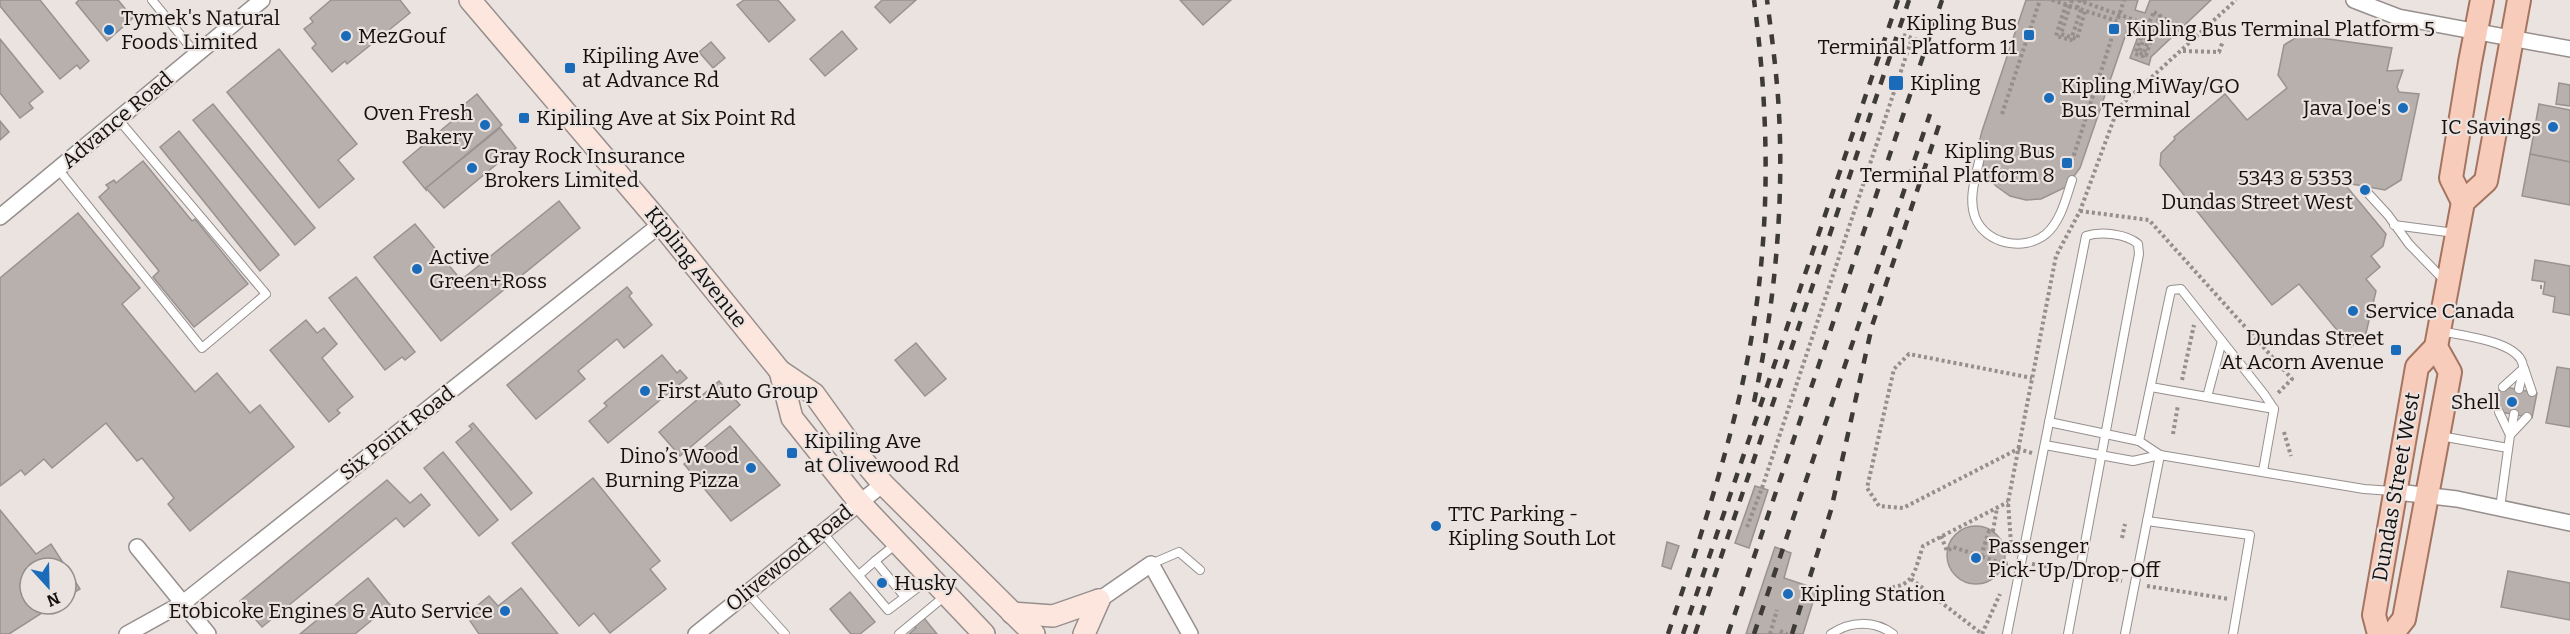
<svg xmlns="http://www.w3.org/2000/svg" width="2570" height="634" viewBox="0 0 2570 634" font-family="Bitter,serif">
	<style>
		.building { fill: #b7b0ad; stroke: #999290; stroke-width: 1.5 }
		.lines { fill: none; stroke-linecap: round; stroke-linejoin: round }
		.service-casing { stroke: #968f8d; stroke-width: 10 }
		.minor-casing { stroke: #968f8d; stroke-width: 18 }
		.secondary-casing { stroke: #968f8d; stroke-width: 24 }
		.primary-casing { stroke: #a57461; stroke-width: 26 }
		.path { stroke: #948f8c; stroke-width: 4; stroke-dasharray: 3 3; stroke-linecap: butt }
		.service { stroke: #fff; stroke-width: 8 }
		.minor { stroke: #fff; stroke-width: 15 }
		.secondary { stroke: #fce6dd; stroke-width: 21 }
		.primary { stroke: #f8ccbb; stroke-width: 22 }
		.rail { stroke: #3d3a38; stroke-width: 4.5; stroke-dasharray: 10 10; stroke-linecap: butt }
		.path-bridge { stroke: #948f8c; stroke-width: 4; stroke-dasharray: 3 3; stroke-linecap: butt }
		.poi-dot { fill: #1a6bba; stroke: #eae3e0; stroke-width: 2 }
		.labels { text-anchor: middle; stroke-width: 4.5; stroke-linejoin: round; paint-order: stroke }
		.poi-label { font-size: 21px; fill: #13100f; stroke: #eae3e0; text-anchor: start }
		.street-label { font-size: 21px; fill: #13100f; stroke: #eae3e0 }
	</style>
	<rect width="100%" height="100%" fill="#eae3e0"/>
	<g class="building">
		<path d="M0 0H40L89 61 80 69 77 65 60 79 0 6Z"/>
		<path d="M79 0H118L133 18 107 41 76 3Z"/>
		<path d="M331 0H400L410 13 347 64 345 61 332 72 312 48 316 44 304 29 313 22 310 18Z"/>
		<path d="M744 0H778L795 20 769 42 737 5Z"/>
		<path d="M882 0H916L890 23 875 7Z"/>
		<path d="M1180 0H1231L1203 25Z"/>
		<path d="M2026 0H2138L2135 10 2145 13 2150 0H2211L2151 57 2149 65 2130 58 2140 31 2128 28 2080 168 2066 187 2041 199 2026 200 2010 196 1996 186 1987 176 1980 157 1979 143 1982 131Z"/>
		<path d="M842 31 857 49 825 76 810 59Z"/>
		<path d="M2300 35 2392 48 2387 71 2403 70 2397 87 2399 92 2419 94 2401 180 2385 190 2346 183 2347 187 2386 234 2383 246 2371 256 2380 267 2366 279 2376 291 2366 333 2351 347 2299 284 2272 305 2160 165 2161 153 2175 139 2174 137 2225 94 2247 120 2287 88 2278 75 2284 45Z"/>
		<path d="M0 39 43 92 29 103 33 108 20 118 0 93Z"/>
		<path d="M711 42 725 58 713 68 699 52Z"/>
		<path d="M279 49 357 144 338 160 354 179 319 208 227 92Z"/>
		<path d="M2559 83 2570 85V106L2556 104Z"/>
		<path d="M477 94 502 125 426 188V190L403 162 452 121 449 117Z"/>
		<path d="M213 104 315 228 295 245 193 120Z"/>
		<path d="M2539 104 2570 110V162L2530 154Z"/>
		<path d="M0 121 9 132 0 140Z"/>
		<path d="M500 128 516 148 444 208 426 188Z"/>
		<path d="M179 131 279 255 260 271 160 147Z"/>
		<path d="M2530 154 2570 162V205L2522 196Z"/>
		<path d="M143 161 192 221 195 219 248 284 194 327 153 277 159 271 99 197 109 188 106 185 114 180 116 183Z"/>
		<path d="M559 201 580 228 441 341 374 257 415 224 461 280Z"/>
		<path d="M78 213 140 288 122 304 195 392 217 373 250 413 260 405 294 447 190 531 168 504 174 498 142 458 137 461 106 423 52 468 44 459 25 475 21 470 0 486V278Z"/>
		<path d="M2535 260 2570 266V315L2553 312 2555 297 2543 294 2545 282 2532 280Z"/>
		<path d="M356 277 415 352 405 360 402 357 385 370 329 298Z"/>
		<path d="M627 287 632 293 629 296 652 325 624 348 617 339 578 371 585 379 536 419 507 385Z"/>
		<path d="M306 320 317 333 324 328 337 344 322 358 353 397 337 410 340 413 329 422 270 350Z"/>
		<path d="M916 343 946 379 925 396 895 360Z"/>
		<path d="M662 355 677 373 680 370 687 378 608 443 589 421 607 406 604 403Z"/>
		<path d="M2557 367 2570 369V427L2546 423Z"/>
		<path d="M719 381 740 405 680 456 659 432Z"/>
		<path d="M2500 386 2537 393 2532 418 2495 411Z"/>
		<path d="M473 423 532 493 511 510 456 442 472 429 469 426Z"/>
		<path d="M730 426 780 485 731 521 684 464Z"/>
		<path d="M443 452 498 520 479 536 424 468Z"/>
		<path d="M593 478 660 561 650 569 666 589 610 633 594 613 579 626 512 543Z"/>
		<path d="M387 480 410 503 421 494 430 505 404 527 396 518 262 627 240 601Z"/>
		<path d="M1755 486 1768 490 1749 548 1735 543Z"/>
		<path d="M0 510 36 554 51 544 80 589 66 597V568H30V604H56L9 634H0Z"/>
		<circle cx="1976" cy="555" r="29"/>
		<path d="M1667 542 1679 546 1671 569 1662 566Z"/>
		<path d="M1775 547 1791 553 1784 578 1817 589 1803 634H1746Z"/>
		<path d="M2508 571 2570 583V620L2501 607Z"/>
		<path d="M368 578 390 605 355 634H300Z"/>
		<path d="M521 588 558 634H479L466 615 489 596 498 606Z"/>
		<path d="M850 592 875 622 860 634H851L830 609Z"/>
		<path d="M924 618 937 634H909L916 628 914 626Z"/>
	</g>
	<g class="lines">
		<g class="service-casing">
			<g id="service">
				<path d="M152 0 196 54"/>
				<path d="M1980 157C1976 176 1968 198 1975 217 1985 244 2024 252 2046 234 2061 221 2066 198 2072 180"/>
				<path d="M58 169 202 348 266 294 118 119"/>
				<path d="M2365 190 2388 215 2409 244 2444 280"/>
				<path d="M2394 225 2455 233"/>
				<path d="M2441 331C2462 336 2520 341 2523 366 2524 373 2520 382 2519 389"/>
				<path d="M2151 387 2274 409"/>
				<path d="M2503 387 2524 368 2532 392"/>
				<path d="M2207 397 2222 341"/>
				<path d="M2499 412 2510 435"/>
				<path d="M2049 422 2139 441 2160 455"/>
				<path d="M2511 433 2514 414"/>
				<path d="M2440 436 2508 448"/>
				<path d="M2139 441 2171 290 2181 289 2264 394 2274 409 2263 471"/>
				<path d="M2045 445 2133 461 2160 455 2364 489 2392 491"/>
				<path d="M2500 508 2510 435 2527 417"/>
				<path d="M2147 521 2250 535 2233 634"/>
				<path d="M822 532 888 610 929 579"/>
				<path d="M875 561 896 544"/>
				<path d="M1151 564 1179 552 1200 570"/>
				<path d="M859 575 875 561 905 597"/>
				<path d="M747 592 785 634"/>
				<path d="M899 634 945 596"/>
				<path d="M1831 634C1850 621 1874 620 1893 634"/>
				<path d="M2007 634 2086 236C2101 231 2127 234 2138 244L2139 254 2068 634"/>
				<path d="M2125 634 2160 455"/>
			</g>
		</g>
		<g class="minor-casing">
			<g id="minor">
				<path d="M2354 0 2398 17 2570 49"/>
				<path d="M0 217 262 0"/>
				<path d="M2397 492 2457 499 2570 523"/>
				<path d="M137 547 208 634"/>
				<path d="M1099 600 1151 564 1190 634"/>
				<path d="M127 634 183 603 661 224"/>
				<path d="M696 634 883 484"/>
			</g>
		</g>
		<g class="secondary-casing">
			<g id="secondary">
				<path d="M470 0 661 224 780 371 814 394 855 451 883 484 1034 634"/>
				<path d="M780 371 792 418 859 502 984 634"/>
				<path d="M1012 613 1053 616 1099 600"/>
				<path d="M1084 634 1099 600"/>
			</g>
		</g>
		<g class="primary-casing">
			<g id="primary">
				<path d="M2463 202 2451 178 2470 62 2482 0"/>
				<path d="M2379 634 2374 615 2417 367 2436 347 2463 202 2486 181 2519 0"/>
				<path d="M2392 634 2404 619 2450 372 2436 347"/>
			</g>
		</g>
		<g class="path">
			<path d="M2052 0 2117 21"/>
			<path d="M2072 0 2061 34 2077 39 2085 11"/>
			<path d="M2084 2V0"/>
			<path d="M2066 4 2056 36 2071 40 2081 9"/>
			<path d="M2077 8 2080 0"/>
			<path d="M2154 12 2196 39"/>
			<path d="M2148 25 2139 53 2146 55 2155 29"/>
			<path d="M2145 26 2135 54 2143 56 2152 28 2155 29 2160 15"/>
			<path d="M1903 35 1923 42"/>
			<path d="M2183 51 2219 52 2223 41"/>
			<path d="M2002 114 2040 0"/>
			<path d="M2070 167 2124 0"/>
			<path d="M2080 211 2149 220 2292 379 2277 394"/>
			<path d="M2540 287H2542"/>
			<path d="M2182 380 2194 325"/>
			<path d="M2284 432 2291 456"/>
			<path d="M2173 434 2178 405"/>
			<path d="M2032 453 2018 449 1903 508 1879 506 1867 488 1894 369 1909 354 2032 378"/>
			<path d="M1747 527 1762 488 1912 38"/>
			<path d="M1941 536 1947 551 1953 547 2004 564 2010 563"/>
			<path d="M2122 538 2125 524"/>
			<path d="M2011 543 2008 502 2056 256 2080 211 2118 108 2236 0"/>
			<path d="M1981 556 1989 531H1993L1997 508"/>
			<path d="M2032 564 2069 570"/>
			<path d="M2092 574 2122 581"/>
			<path d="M1911 579 1982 634"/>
			<path d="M2147 586 2229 599"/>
			<path d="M1886 588C1916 586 1914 571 1923 546L2008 502"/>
			<path d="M1780 631 1787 634"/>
			<path d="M1770 634 1777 610"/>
			<path d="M1982 634 2000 594"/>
		</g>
		<use href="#service" class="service"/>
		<use href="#minor" class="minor"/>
		<use href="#secondary" class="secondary"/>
		<use href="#primary" class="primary"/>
		<g class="rail">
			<path d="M1754 402C1774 308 1784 210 1779 113 1777 75 1772 38 1767 0"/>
			<path d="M1668 634C1696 551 1724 467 1743 381 1771 254 1771 128 1754 0"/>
			<path d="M1683 634 1898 0"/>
			<path d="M1695 634 1909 0"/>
			<path d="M1728 634 1942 0"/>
			<path d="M1754 634 1930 114"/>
			<path d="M1792 634 1831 510 1872 326 1942 116"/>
		</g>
		<path class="path-bridge" d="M2078 0 2148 25 2154 12"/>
	</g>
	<g class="poi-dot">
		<rect x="2108" y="23" width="12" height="12" rx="3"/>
		<circle cx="109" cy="30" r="6"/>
		<rect x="2023" y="29" width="12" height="12" rx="3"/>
		<circle cx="346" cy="36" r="6"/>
		<rect x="564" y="62" width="12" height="12" rx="3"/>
		<rect x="1888" y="75" width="16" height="16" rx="3"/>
		<circle cx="2049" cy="98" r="6"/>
		<circle cx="2403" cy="108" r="6"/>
		<rect x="518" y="112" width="12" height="12" rx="3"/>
		<circle cx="485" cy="125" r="6"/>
		<circle cx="2553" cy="127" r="6"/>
		<rect x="2061" y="157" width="12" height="12" rx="3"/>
		<circle cx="472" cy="168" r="6"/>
		<circle cx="2365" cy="190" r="6"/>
		<circle cx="417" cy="269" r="6"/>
		<circle cx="2353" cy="311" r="6"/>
		<rect x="2390" y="344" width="12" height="12" rx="3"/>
		<circle cx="645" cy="391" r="6"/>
		<circle cx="2512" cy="402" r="6"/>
		<rect x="786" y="447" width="12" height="12" rx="3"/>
		<circle cx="751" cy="468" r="6"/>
		<circle cx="1436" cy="526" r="6"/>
		<circle cx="1976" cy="558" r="6"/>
		<circle cx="882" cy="583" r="6"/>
		<circle cx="1788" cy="594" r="6"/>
		<circle cx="505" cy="611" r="6"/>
	</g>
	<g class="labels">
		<g class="poi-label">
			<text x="121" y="25">Tymek's Natural<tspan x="121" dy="24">Foods Limited</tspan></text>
			<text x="2017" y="30" text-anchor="end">Kipling Bus<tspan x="2017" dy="24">Terminal Platform 11</tspan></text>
			<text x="2126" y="36">Kipling Bus Terminal Platform 5</text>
			<text x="358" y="43">MezGouf</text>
			<text x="582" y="63">Kipiling Ave<tspan x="582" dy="24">at Advance Rd</tspan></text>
			<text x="1910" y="90">Kipling</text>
			<text x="2061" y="93">Kipling MiWay/GO<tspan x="2061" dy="24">Bus Terminal</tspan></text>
			<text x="2391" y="115" text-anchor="end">Java Joe's</text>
			<text x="473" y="120" text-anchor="end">Oven Fresh<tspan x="473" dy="24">Bakery</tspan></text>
			<text x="536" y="125">Kipiling Ave at Six Point Rd</text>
			<text x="2541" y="134" text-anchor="end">IC Savings</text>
			<text x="2055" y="158" text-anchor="end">Kipling Bus<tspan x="2055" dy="24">Terminal Platform 8</tspan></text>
			<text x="484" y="163">Gray Rock Insurance<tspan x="484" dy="24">Brokers Limited</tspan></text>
			<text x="2353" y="185" text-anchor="end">5343 &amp; 5353<tspan x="2353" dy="24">Dundas Street West</tspan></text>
			<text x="429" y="264">Active<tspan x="429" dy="24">Green+Ross</tspan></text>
			<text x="2365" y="318">Service Canada</text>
			<text x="2384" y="345" text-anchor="end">Dundas Street<tspan x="2384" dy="24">At Acorn Avenue</tspan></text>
			<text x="657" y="398">First Auto Group</text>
			<text x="2500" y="409" text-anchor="end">Shell</text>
			<text x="804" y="448">Kipiling Ave<tspan x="804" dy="24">at Olivewood Rd</tspan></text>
			<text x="739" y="463" text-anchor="end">Dino’s Wood<tspan x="739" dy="24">Burning Pizza</tspan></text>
			<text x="1448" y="521">TTC Parking -<tspan x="1448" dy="24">Kipling South Lot</tspan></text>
			<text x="1988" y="553">Passenger<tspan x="1988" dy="24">Pick-Up/Drop-Off</tspan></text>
			<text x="894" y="590">Husky</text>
			<text x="1800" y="601">Kipling Station</text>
			<text x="493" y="618" text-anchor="end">Etobicoke Engines &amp; Auto Service</text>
		</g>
		<g class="street-label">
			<text transform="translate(117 120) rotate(-40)" y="7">Advance Road</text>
			<text transform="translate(696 267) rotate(51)" y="7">Kipling Avenue</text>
			<text transform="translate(397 433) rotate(-38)" y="7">Six Point Road</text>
			<text transform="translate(2396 487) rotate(-80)" y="7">Dundas Street West</text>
			<text transform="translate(789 558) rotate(-39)" y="7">Olivewood Road</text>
		</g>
	</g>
	<g transform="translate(48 586) rotate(158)"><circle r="28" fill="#eae3e0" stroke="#948f8c" stroke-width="1.5"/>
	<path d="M0-4.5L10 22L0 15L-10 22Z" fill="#1a6bba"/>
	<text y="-9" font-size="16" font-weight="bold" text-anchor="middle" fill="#13100f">N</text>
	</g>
</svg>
